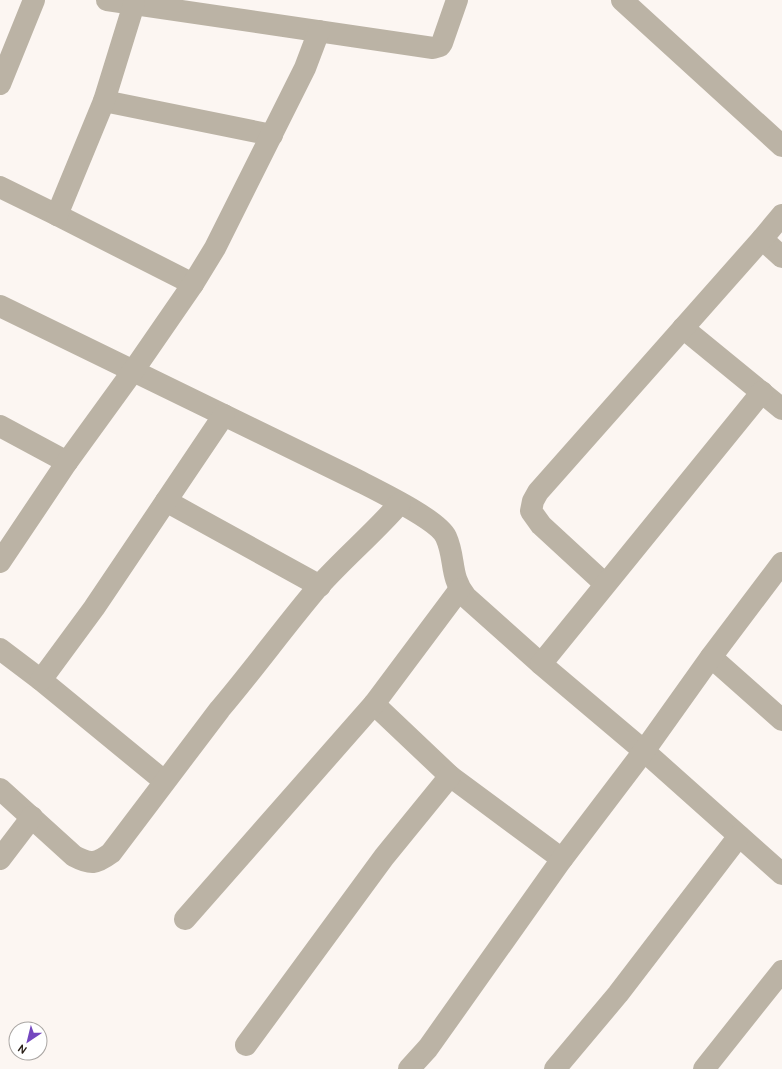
<svg xmlns="http://www.w3.org/2000/svg" width="782" height="1069" viewBox="0 0 782 1069" font-family="Cabin,sans-serif">
	<style>
		.lines { fill: none; stroke-linecap: round; stroke-linejoin: round }
		.minor { stroke: #bbb3a5; stroke-width: 22 }
	</style>
	<rect width="100%" height="100%" fill="#fcf6f2"/>
	<g class="lines">
		<g class="minor">
			<path d="M107 0 433 48 440 46 442 43 457 0"/>
			<path d="M622 0 782 146"/>
			<path d="M0 84 34 0"/>
			<path d="M104 101 272 135"/>
			<path d="M0 187 57 215 193 284"/>
			<path d="M57 215 104 101 134 4"/>
			<path d="M762 239 782 257"/>
			<path d="M0 306 353 478C372 488 438 519 446 537 456 559 449 576 466 597L541 664 644 751 782 874"/>
			<path d="M683 328 782 409"/>
			<path d="M0 426 67 462"/>
			<path d="M166 501 320 586"/>
			<path d="M0 562 67 462 133 371 193 284 215 248 305 68 319 31"/>
			<path d="M605 584 541 525 531 511 533 501 538 492 762 239 782 215"/>
			<path d="M0 649 41 680 164 781"/>
			<path d="M711 657 782 720"/>
			<path d="M541 664 762 392"/>
			<path d="M41 680 94 608 224 415"/>
			<path d="M374 704 450 776 562 859"/>
			<path d="M0 789 74 856C91 865 96 864 111 853L220 709C254 669 285 626 319 586 345 557 375 532 400 503"/>
			<path d="M0 859 32 817"/>
			<path d="M185 919 374 704 460 589"/>
			<path d="M246 1045 384 857 450 776"/>
			<path d="M409 1069 428 1048 562 859 644 751 711 657 782 563"/>
			<path d="M555 1069 618 994 739 836"/>
			<path d="M704 1069 782 971"/>
		</g>
	</g>
	<g transform="translate(28 1041) rotate(215)"><circle r="19" fill="#ffffff" stroke="#a9a5a2"/>
	<path d="M0-3L7 15L0 10L-7 15Z" fill="#7447bf"/>
	<text y="-6" font-size="11" font-weight="bold" text-anchor="middle" fill="#281e16">N</text>
	</g>
</svg>
